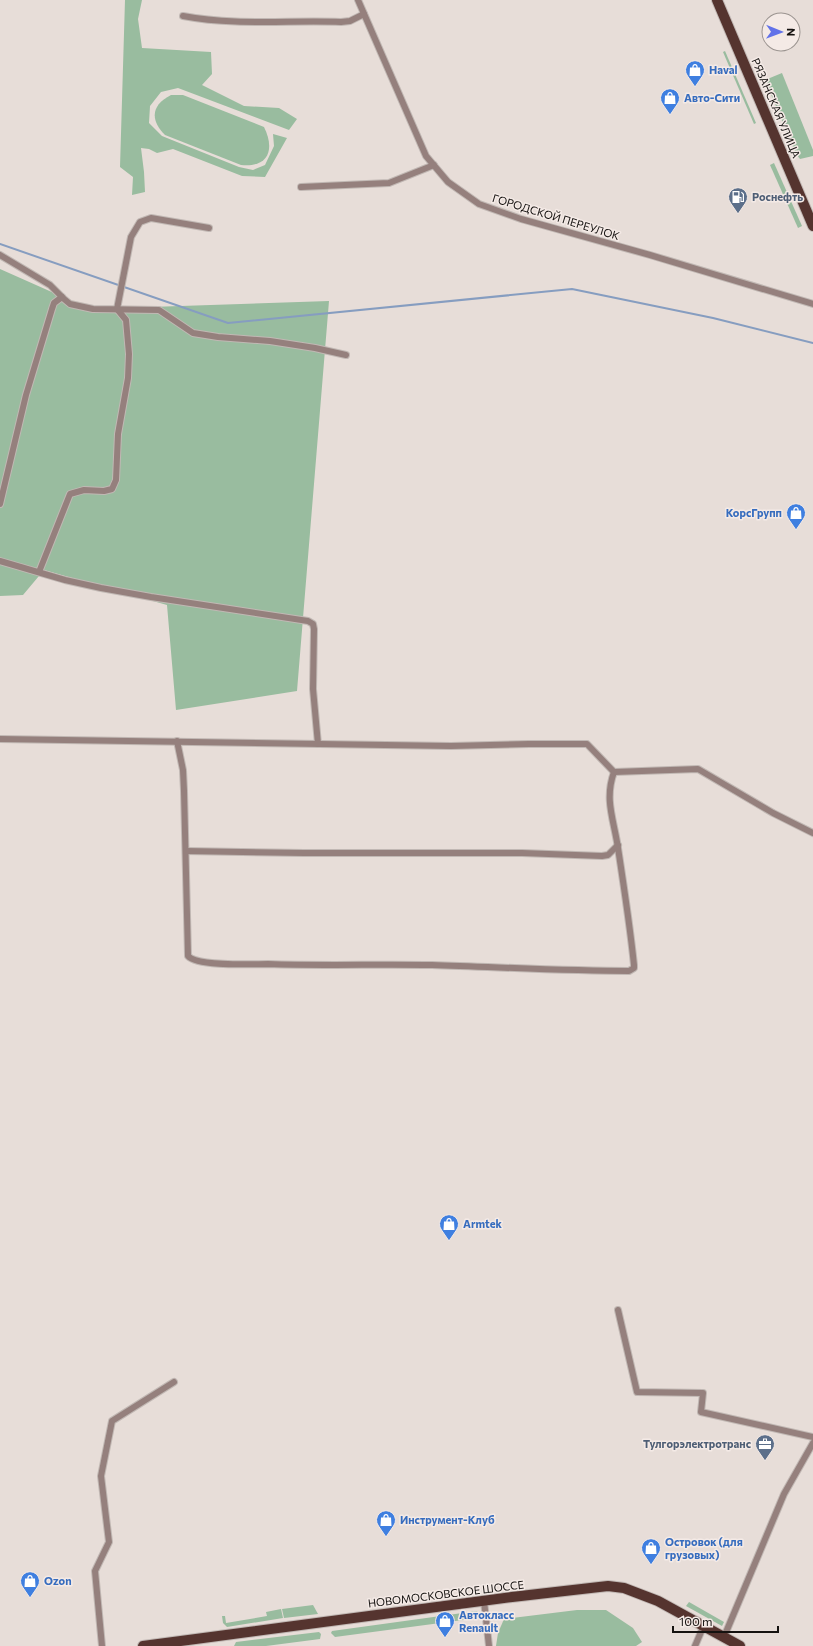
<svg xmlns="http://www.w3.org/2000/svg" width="813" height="1646" viewBox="0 0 813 1646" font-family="Commissioner,sans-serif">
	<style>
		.green { fill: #99bc9f }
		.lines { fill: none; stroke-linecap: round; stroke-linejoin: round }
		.stream { stroke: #869dc0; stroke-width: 2 }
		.street-casing { stroke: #c1b8b4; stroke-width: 8 }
		.primary-casing { stroke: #c1b8b4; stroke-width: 12 }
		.street { stroke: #95807d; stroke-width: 6 }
		.primary { stroke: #55342f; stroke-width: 10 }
		.labels { text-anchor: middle; stroke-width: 3; stroke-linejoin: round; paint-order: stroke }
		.shop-label { font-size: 11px; font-weight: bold; fill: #366cbe; stroke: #f4eae6; text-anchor: start }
		.street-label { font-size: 11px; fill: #151210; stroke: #f4eae6 }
		.service-label { font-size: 11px; font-weight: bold; fill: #4e5e75; stroke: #f4eae6; text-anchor: start }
	</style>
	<rect width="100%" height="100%" fill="#e7ddd8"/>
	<g class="green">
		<path d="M125 0H142L138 19 142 48 211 52 212 74 202 85 244 106 279 108 297 119 289 130 178 88 161 92 150 106 149 123 162 136 239 167 253 170 265 165 274 146 273 134 287 138 265 177 242 176 173 149 157 153 149 149 141 148 144 172 145 192 132 195 133 177 120 167Z"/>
		<path d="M725 51 756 123 754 124 723 52Z"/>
		<path d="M782 73 813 150V156L800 159 796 154 765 80Z"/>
		<path d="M171 95H183L264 127C275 149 269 168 241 165L165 135C150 120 151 105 171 95Z"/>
		<path d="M774 163 802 226 798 228 770 165Z"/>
		<path d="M0 269 90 309 329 301 297 691 176 710 167 605 44 570 23 595 0 596Z"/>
		<path d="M689 1602 724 1622 722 1626 686 1606Z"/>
		<path d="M313 1605 318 1614 284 1618 282 1609Z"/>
		<path d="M281 1609 283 1618 227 1627 223 1623 222 1616H225L226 1623 267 1616 266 1612Z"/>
		<path d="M577 1610H606L633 1628 642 1642 636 1646H496L498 1633 504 1619Z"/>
		<path d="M477 1611 480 1615 478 1618 335 1637 331 1633 332 1631Z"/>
		<path d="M319 1632 321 1634 320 1639 266 1646H234L236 1642Z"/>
	</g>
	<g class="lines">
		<path class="stream" d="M0 244 228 323 572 289 713 318 813 343"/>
		<g class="street-casing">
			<g id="street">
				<path d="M358 0 426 156 448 182 479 204 521 219 650 255 813 304"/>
				<path d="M183 16C236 26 288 20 341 22L350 21 364 14"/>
				<path d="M301 187 389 183 434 165"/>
				<path d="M0 255 50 285 64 299 70 304 93 309 159 310 193 333 218 337 270 341 315 348 346 355"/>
				<path d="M117 309 131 237 140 222 151 218 209 228"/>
				<path d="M0 504 26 395 52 309 54 303 62 297"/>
				<path d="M0 561 65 580 101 588 151 597 308 621 313 624 314 629 313 689 318 744"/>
				<path d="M39 572 70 494 84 490 104 491 112 489 116 480 118 434 128 378 129 354 126 320 117 309"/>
				<path d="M0 739 451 746 529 744H587L614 772 698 769 773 813 813 833"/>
				<path d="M177 741 183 770 184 791 188 956C198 967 252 964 268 964 323 966 377 964 432 965 498 967 564 971 629 971L634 968V965C630 926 624 887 618 848 614 820 604 800 614 772"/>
				<path d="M186 851 304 853H522L602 856 608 855 618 845"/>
				<path d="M618 1310 637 1392 703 1393 701 1412 813 1437"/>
				<path d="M484 1601 489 1646"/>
				<path d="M724 1637 784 1494 813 1443"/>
				<path d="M102 1646 95 1571 109 1542 101 1476 112 1421 174 1382"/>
				<path d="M695 1646 704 1625"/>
			</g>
		</g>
		<g class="primary-casing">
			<g id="primary">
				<path d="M717 0 813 226"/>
				<path d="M143 1646 512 1597 608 1586 624 1588 658 1601 740 1646"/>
			</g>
		</g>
		<use href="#street" class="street"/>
		<use href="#primary" class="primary"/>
	</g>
	<defs>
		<g id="shop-pin" transform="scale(1)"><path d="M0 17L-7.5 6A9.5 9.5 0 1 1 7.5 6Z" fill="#3f7fe0" stroke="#f4eae6"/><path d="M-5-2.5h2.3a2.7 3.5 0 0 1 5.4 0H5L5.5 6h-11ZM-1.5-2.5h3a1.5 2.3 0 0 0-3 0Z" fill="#fff"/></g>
		<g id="fuel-pin" transform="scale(1)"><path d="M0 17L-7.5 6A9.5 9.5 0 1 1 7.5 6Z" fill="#5c6f8a" stroke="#f4eae6"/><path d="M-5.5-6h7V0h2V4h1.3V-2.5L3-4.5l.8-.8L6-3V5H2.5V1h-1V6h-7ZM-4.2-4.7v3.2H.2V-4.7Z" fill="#fff"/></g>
		<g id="office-pin" transform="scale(1)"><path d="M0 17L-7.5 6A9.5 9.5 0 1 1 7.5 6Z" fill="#5c6f8a" stroke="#f4eae6"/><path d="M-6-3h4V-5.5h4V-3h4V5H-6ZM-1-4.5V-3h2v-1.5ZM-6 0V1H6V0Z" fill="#fff"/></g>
	</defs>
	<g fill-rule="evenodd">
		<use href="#shop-pin" x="695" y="70"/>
		<use href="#shop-pin" x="670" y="98"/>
		<use href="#fuel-pin" x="738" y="197"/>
		<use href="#shop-pin" x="796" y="513"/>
		<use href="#shop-pin" x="449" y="1224"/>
		<use href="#office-pin" x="765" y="1444"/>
		<use href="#shop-pin" x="386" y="1520"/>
		<use href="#shop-pin" x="651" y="1548"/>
		<use href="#shop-pin" x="30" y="1581"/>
		<use href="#shop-pin" x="445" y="1621"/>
	</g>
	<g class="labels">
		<g class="shop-label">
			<text x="709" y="74">Haval</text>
			<text x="684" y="102">Авто-Сити</text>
			<text x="782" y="517" text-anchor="end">КорсГрупп</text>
			<text x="463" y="1228">Armtek</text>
			<text x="400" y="1524">Инструмент-Клуб</text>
			<text x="665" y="1546">Островок (для<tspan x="665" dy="13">грузовых)</tspan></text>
			<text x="44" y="1585">Ozon</text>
			<text x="459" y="1619">Автокласс<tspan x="459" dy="13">Renault</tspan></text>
		</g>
		<g class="street-label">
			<text transform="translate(776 108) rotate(67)" y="4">РЯЗАНСКАЯ УЛИЦА</text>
			<text transform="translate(556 217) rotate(17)" y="4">ГОРОДСКОЙ ПЕРЕУЛОК</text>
			<text transform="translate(446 1594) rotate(-7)" y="4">НОВОМОСКОВСКОЕ ШОССЕ</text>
		</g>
		<g class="service-label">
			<text x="752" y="201">Роснефть</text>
			<text x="751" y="1448" text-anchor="end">Тулгорэлектротранс</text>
		</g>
	</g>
	<g transform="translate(781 32) rotate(91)"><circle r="19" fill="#f4eae6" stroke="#9b9490"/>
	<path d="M0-3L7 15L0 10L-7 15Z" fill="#6272e9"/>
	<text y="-6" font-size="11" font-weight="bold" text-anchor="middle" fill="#151210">N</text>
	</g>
	<path d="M673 1626v6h105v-6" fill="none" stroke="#151210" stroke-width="2"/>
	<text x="679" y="1626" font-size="12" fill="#151210" stroke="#f4eae6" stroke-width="3" paint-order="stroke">100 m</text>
</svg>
